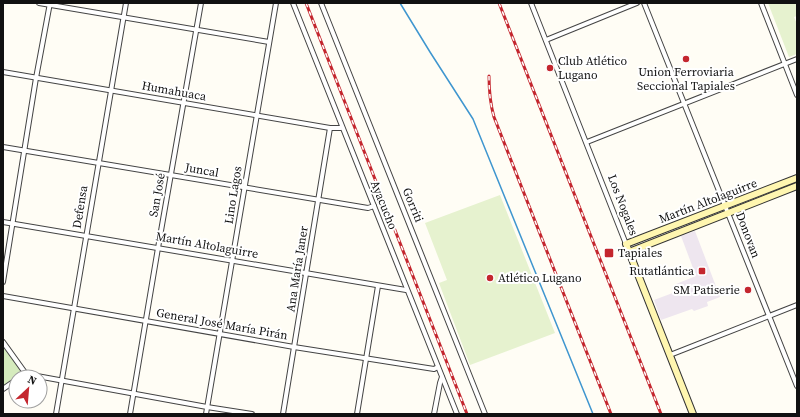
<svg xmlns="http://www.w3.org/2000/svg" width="800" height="417" viewBox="0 0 800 417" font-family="'Source Serif 4',serif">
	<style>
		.industrial { fill: #eee6ef }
		.green { fill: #d5ebbd }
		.pitch { fill: #e6f2cf }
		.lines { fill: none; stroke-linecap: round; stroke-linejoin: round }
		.stream { stroke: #3f96cf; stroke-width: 1.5 }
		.street-casing { stroke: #444; stroke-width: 6 }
		.secondary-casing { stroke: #333; stroke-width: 8 }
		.street { stroke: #fff; stroke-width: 4 }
		.secondary { stroke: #fff6b0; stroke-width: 6 }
		.rail-casing { stroke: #c4262e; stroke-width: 3 }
		.rail { stroke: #fff; stroke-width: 1.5; stroke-dasharray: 4.5; stroke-linecap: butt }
		.poi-dot { fill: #c4262e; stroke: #fff; stroke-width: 1.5 }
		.labels { text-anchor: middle; stroke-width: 4; stroke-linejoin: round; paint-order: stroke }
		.poi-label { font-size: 12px; fill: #111; stroke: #fff; text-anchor: start }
		.street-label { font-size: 12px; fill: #111; stroke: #fff }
	</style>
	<rect width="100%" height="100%" fill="#fffdf5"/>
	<path class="industrial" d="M695 231 720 297 707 302 708 306 694 311 692 309 661 320 654 300 678 291 676 284 696 276 681 236Z"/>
	<path class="green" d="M3 346 22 373 3 386Z"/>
	<g class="pitch">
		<path d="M768 3H797V16L794 17 797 24V54L789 57Z"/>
		<path d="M500 195 555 333 470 365 439 283 447 280 425 223Z"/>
	</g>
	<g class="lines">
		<path class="stream" d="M400 3 430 52 473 119 593 414"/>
		<g class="street-casing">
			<g id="street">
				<path d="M39 3 269 42"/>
				<path d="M293 3 457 414"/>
				<path d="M321 3 485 414"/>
				<path d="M531 3 626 244"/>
				<path d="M644 3 797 386"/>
				<path d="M761 3 797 95"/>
				<path d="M546 40 637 3"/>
				<path d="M3 72 330 128H341"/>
				<path d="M587 142 797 59"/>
				<path d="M3 147 368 208 374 206"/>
				<path d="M3 222 406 290"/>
				<path d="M3 282 36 78 50 3"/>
				<path d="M3 296 294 347 434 369 438 367"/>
				<path d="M3 342 26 374 207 407 252 414"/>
				<path d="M670 355 797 305"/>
				<path d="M21 377 26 374"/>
				<path d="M3 389 16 380"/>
				<path d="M56 414 126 3"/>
				<path d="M130 414 158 248 201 3"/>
				<path d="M206 414 276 3"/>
				<path d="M283 414 330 128"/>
				<path d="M357 414 378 286"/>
				<path d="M434 414 440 383 442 377"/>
			</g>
		</g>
		<g class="secondary-casing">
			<g id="secondary">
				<path d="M629 252 797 186"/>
				<path d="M693 414 626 244 797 178"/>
			</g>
		</g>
		<use href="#street" class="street"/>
		<use href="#secondary" class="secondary"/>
		<g class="rail-casing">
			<g id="rail">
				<path d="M306 3 467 414"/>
				<path d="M499 3 661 414"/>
				<path d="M489 76C489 90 490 103 494 117L611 414"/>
			</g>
		</g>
		<use href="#rail" class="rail"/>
	</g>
	<g class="poi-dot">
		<circle cx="686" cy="59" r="4"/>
		<circle cx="550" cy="68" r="4"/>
		<rect x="604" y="248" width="10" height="10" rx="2"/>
		<rect x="698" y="267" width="8" height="8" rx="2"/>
		<circle cx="490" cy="278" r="4"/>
		<circle cx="748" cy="290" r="4"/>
	</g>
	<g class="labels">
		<g class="poi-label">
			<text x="558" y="65">Club Atlético<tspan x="558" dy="14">Lugano</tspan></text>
			<text x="686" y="76" text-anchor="middle">Union Ferroviaria<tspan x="686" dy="14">Seccional Tapiales</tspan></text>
			<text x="618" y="257">Tapiales</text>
			<text x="694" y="275" text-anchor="end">Rutatlántica</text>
			<text x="498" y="282">Atlético Lugano</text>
			<text x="740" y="294" text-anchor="end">SM Patiserie</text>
		</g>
		<g class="street-label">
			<text transform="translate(174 91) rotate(10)" y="4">Humahuaca</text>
			<text transform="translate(202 170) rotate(10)" y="4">Juncal</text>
			<text transform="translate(157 195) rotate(-80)" y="4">San José</text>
			<text transform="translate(233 195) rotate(-81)" y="4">Lino Lagos</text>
			<text transform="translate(708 201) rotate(-21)" y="4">Martín Altolaguirre</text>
			<text transform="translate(384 205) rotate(68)" y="4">Ayacucho</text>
			<text transform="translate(413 205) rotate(68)" y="4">Gorriti</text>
			<text transform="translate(623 205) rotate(69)" y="4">Los Nogales</text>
			<text transform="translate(80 207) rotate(-81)" y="4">Defensa</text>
			<text transform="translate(748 235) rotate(69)" y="4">Donovan</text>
			<text transform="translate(207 245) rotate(10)" y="4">Martín Altolaguirre</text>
			<text transform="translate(297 269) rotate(-81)" y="4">Ana María Janer</text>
			<text transform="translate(222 324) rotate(10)" y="4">General José María Pirán</text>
		</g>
	</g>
	<rect width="800" height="417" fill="none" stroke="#111111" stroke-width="8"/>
	<g transform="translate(28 389) rotate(26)"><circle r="19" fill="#ffffff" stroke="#a0a0a0"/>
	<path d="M0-3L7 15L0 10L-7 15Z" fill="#c4262e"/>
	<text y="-6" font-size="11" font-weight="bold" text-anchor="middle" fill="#111111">N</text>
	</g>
</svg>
